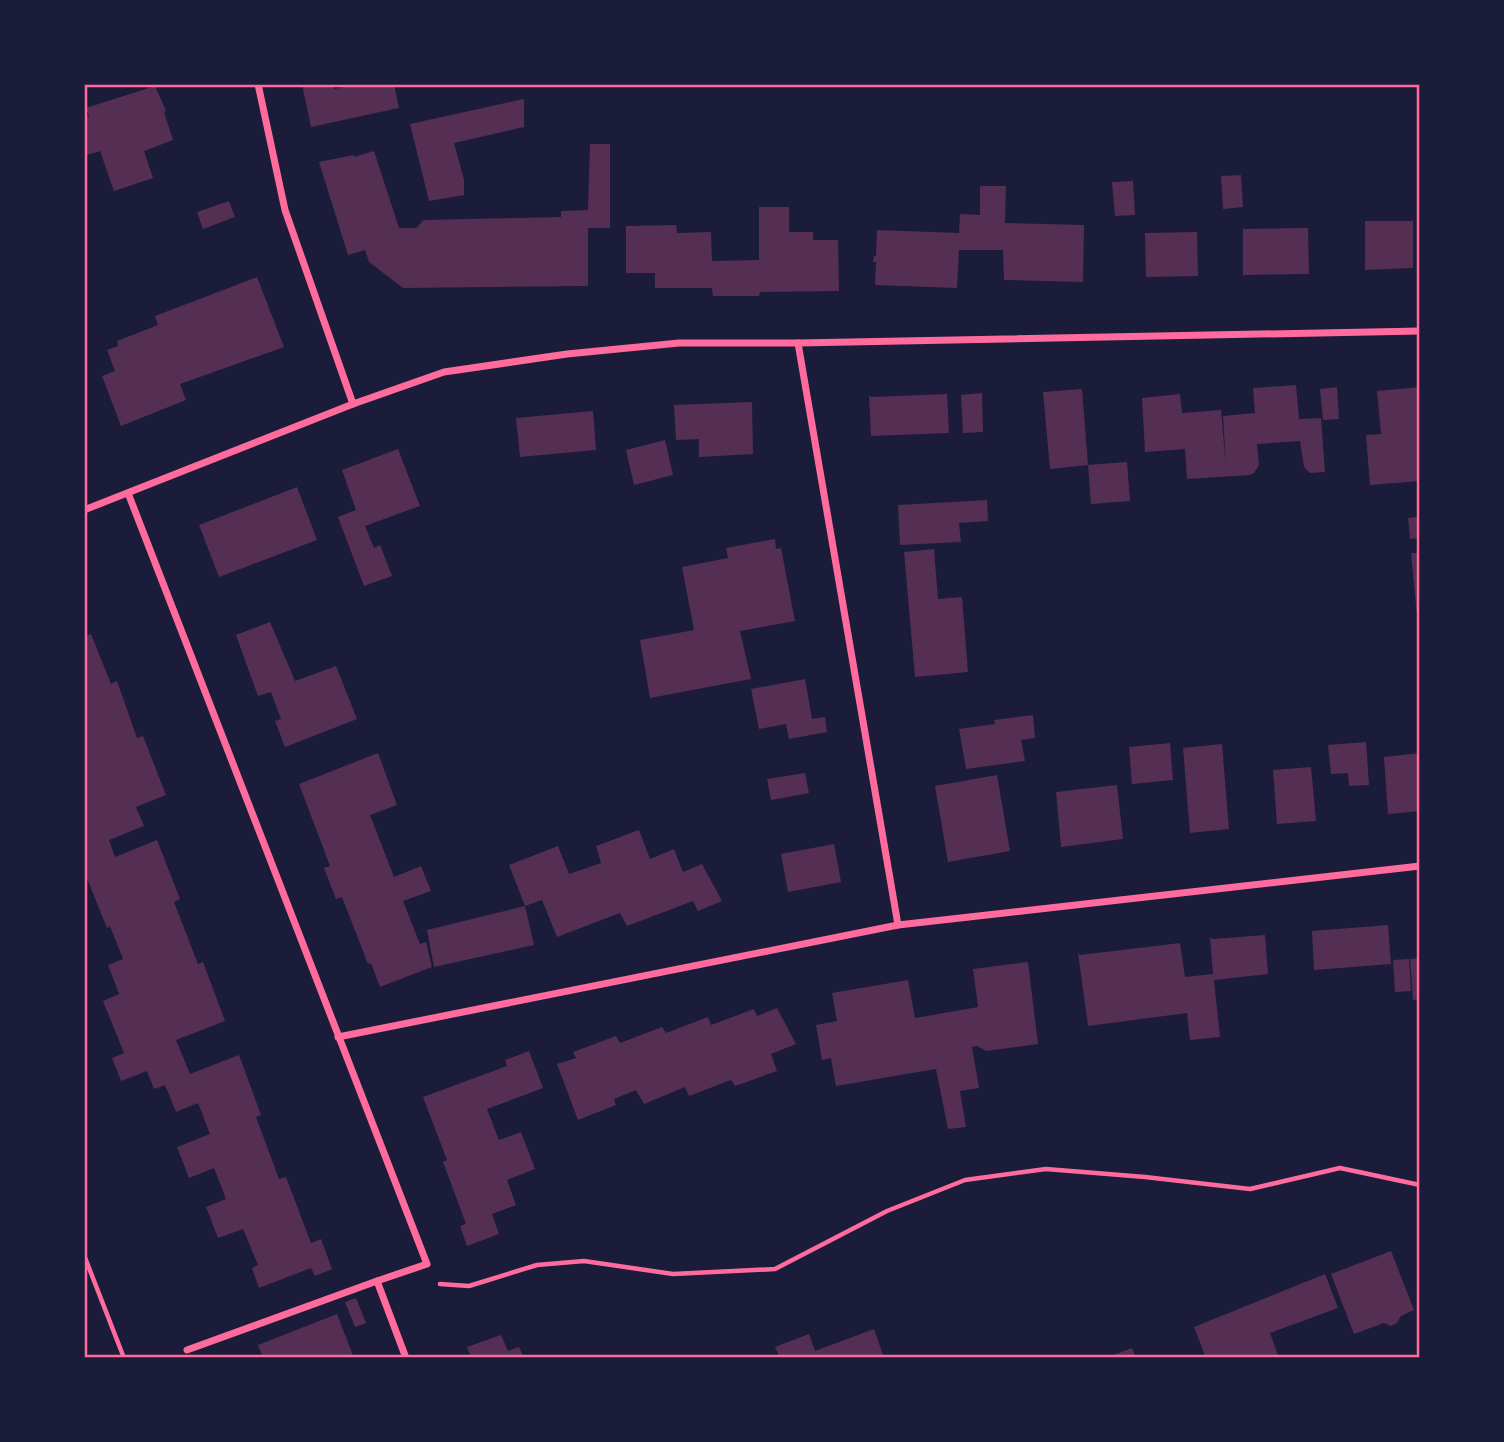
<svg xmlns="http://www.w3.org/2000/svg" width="1504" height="1442" viewBox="0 0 1504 1442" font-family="Commissioner,sans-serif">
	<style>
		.building { fill: #542f53 }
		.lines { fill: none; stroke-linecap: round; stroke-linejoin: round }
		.path { stroke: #ff6b9d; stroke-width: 4.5 }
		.minor { stroke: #ff6b9d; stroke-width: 7 }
		.neatline { fill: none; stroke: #ff6b9d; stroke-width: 2.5 }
	</style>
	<rect width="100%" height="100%" fill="#1b1b3a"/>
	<g class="building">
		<path d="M302 84H332L334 89 361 84H394L399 108 311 127Z"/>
		<path d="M155 86 166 111 164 112 173 140 144 151 153 178 114 191 100 151 84 156V118L89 116 86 108Z"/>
		<path d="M524 99V127L454 143 464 180V195L429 201 410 124Z"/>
		<path d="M590 144H610V228H588V286L403 288 369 262 365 250 348 255 319 162 354 155V157L374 151 399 228H416L424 220 561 217V211L588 210Z"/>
		<path d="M1241 175 1243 207 1223 209 1221 176Z"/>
		<path d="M1133 181 1135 215 1115 216 1112 182Z"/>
		<path d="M980 186H1006L1005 223 1084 225 1083 282 1004 280 1003 250H959L957 288 875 285 876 262H873L874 256H876L877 230 959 233 960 214 980 215Z"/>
		<path d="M229 201 235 217 203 229 197 212Z"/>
		<path d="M759 207H789V232H813V240H838L839 291 760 292 759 296H713L712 288H655V273H626V226L676 225 677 233 711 232 712 261 759 260Z"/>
		<path d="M1365 221H1413V268L1365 270Z"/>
		<path d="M1308 228 1309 274 1243 275V229Z"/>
		<path d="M1197 232 1198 276 1146 277 1145 233Z"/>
		<path d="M257 277 284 347 180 384 186 400 121 426 102 376 115 371 107 350 118 346 117 341 158 325 155 316Z"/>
		<path d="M1296 385 1299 419 1321 418 1325 472 1310 473 1304 467 1300 441 1257 444 1259 465 1254 473 1250 475 1187 479 1185 449 1145 452 1142 398 1180 394 1182 413 1221 410 1226 467 1223 416 1255 413 1253 388Z"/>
		<path d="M1337 387 1339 419 1323 420 1320 389Z"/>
		<path d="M1420 387V481L1370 485 1366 435 1381 434 1377 391Z"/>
		<path d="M1082 389 1088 465 1050 469 1043 392Z"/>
		<path d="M982 393 983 432 963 433 961 395Z"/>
		<path d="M947 394 949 433 871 436 869 395 871 397Z"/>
		<path d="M752 402 753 454 699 457V439L676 440 674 405Z"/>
		<path d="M593 411 596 450 520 457 516 418Z"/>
		<path d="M665 440 673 475 634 485 626 450Z"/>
		<path d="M398 449 420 506 365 526 374 548 380 545 392 576 364 586 338 517 356 510 342 470Z"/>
		<path d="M1127 462 1130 501 1091 504 1088 465Z"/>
		<path d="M297 487 317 540 219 577 199 525Z"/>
		<path d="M987 500 988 521 959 523 961 542 900 545 898 505Z"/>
		<path d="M1420 517V538L1410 539 1408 518Z"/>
		<path d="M775 539 776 549 781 548 795 621 740 631 751 679 650 698 640 640 694 630 682 567 728 558 726 548Z"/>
		<path d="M934 549 938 599 962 597 968 672 915 677 904 552Z"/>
		<path d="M1411 553H1420V626H1418Z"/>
		<path d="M270 622 295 681 336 666 357 719 285 747 275 721 281 719 271 692 258 696 236 635Z"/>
		<path d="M84 629 87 636 91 634 111 684 117 681 137 738 143 736 166 795 136 807 144 826 109 840 115 857 157 840 180 899 174 902 198 964 203 962 225 1021 176 1040 190 1074 239 1055 261 1115 256 1117 279 1179 286 1177 311 1243 321 1239 332 1269 315 1276 311 1268 259 1288 252 1268 258 1265 243 1229 218 1238 206 1207 226 1199 214 1168 189 1178 177 1147 210 1134 198 1103 176 1112 165 1085 154 1089 147 1071 121 1081 112 1058 124 1053 103 1001 119 994 108 965 123 959 110 926 107 928 84 871V825H86L84 819Z"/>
		<path d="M805 679 812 719 825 717 827 732 789 739 786 724 759 729 751 689Z"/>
		<path d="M1033 715 1035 738 1021 740 1025 761 966 769 959 729 995 724 994 720Z"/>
		<path d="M1366 742 1369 785 1349 786 1348 773 1331 774 1328 745Z"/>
		<path d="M1170 743 1173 780 1132 784 1129 747Z"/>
		<path d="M1222 744 1229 829 1190 833 1183 748Z"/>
		<path d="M378 753 397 805 370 815 394 877 421 866 431 891 403 901 420 944 426 942 432 967 380 987 371 963 368 964 342 897 336 899 324 868 330 866 299 784Z"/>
		<path d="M1420 753V811L1388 814 1384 757Z"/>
		<path d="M1311 767 1316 821 1277 824 1273 770Z"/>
		<path d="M805 773 809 793 771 800 767 779Z"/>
		<path d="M997 775 1010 851 948 862 935 786Z"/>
		<path d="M1117 785 1123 839 1061 847 1056 792Z"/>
		<path d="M639 830 650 859 674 849 683 872 702 864 722 901 698 911 693 901 627 926 620 913 557 937 542 900 525 906 509 865 558 846 569 874 601 863 596 846Z"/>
		<path d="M834 844 841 882 788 892 781 854Z"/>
		<path d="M525 906 534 945 434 967 427 930Z"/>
		<path d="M1388 925 1391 964 1314 970 1312 931Z"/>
		<path d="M1265 935 1268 974 1214 980 1220 1037 1190 1040 1187 1013 1088 1026 1078 953 1080 955 1180 943 1185 977 1213 974 1210 937 1213 939Z"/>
		<path d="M1420 958V999L1413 1000 1410 959Z"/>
		<path d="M1409 959 1411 991 1395 992 1393 960Z"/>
		<path d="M1028 962 1038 1044 986 1051 977 1046 972 1047 979 1088 960 1091 966 1127 948 1129 936 1069 836 1086 831 1058 822 1060 816 1025 837 1021 832 993 908 980 915 1018 927 1016 978 1007 973 969Z"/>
		<path d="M777 1008 796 1044 771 1054 777 1071 735 1086 731 1080 689 1096 685 1087 644 1104 636 1090 614 1099 616 1105 578 1120 557 1064 576 1058 573 1052 616 1036 620 1043 662 1027 666 1033 708 1017 711 1025 754 1009 757 1016Z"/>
		<path d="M529 1051 543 1088 487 1109 499 1140 521 1132 535 1169 507 1180 516 1205 492 1214 499 1234 467 1246 460 1226 466 1224 443 1162 447 1160 423 1097 507 1066 505 1060Z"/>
		<path d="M1391 1251 1414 1310 1401 1316 1397 1323 1391 1326 1384 1323 1354 1334 1331 1274Z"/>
		<path d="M1325 1274 1338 1308 1270 1333 1279 1358H1206L1194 1327Z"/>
		<path d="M356 1298 366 1323 355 1327 345 1302Z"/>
		<path d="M337 1314 354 1358H263L258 1345Z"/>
		<path d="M874 1329 884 1358H780L775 1347 809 1334 815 1351Z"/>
		<path d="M501 1335 508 1351 519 1347 524 1358H471L467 1347Z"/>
		<path d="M1132 1348 1136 1358H1105Z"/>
	</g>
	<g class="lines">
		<g class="path">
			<path d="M84 1255 124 1358"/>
			<path d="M440 1284 469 1286 537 1265 584 1261 673 1274 775 1269 887 1211 965 1180 1046 1169 1145 1177 1250 1189 1340 1168 1420 1185"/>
		</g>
		<g class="minor">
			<path d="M258 84 285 210 353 404"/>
			<path d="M798 343 898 925"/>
			<path d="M128 493 427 1264 377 1281 406 1358"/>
			<path d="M84 510 353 404 444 372 567 354 679 343H798L1420 331"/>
			<path d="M338 1037 898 925 1420 866"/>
			<path d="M187 1350 377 1281"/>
		</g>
	</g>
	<rect width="1504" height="1442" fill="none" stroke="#1b1b3a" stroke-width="172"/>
	<rect x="86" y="86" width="1332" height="1270" class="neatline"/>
</svg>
